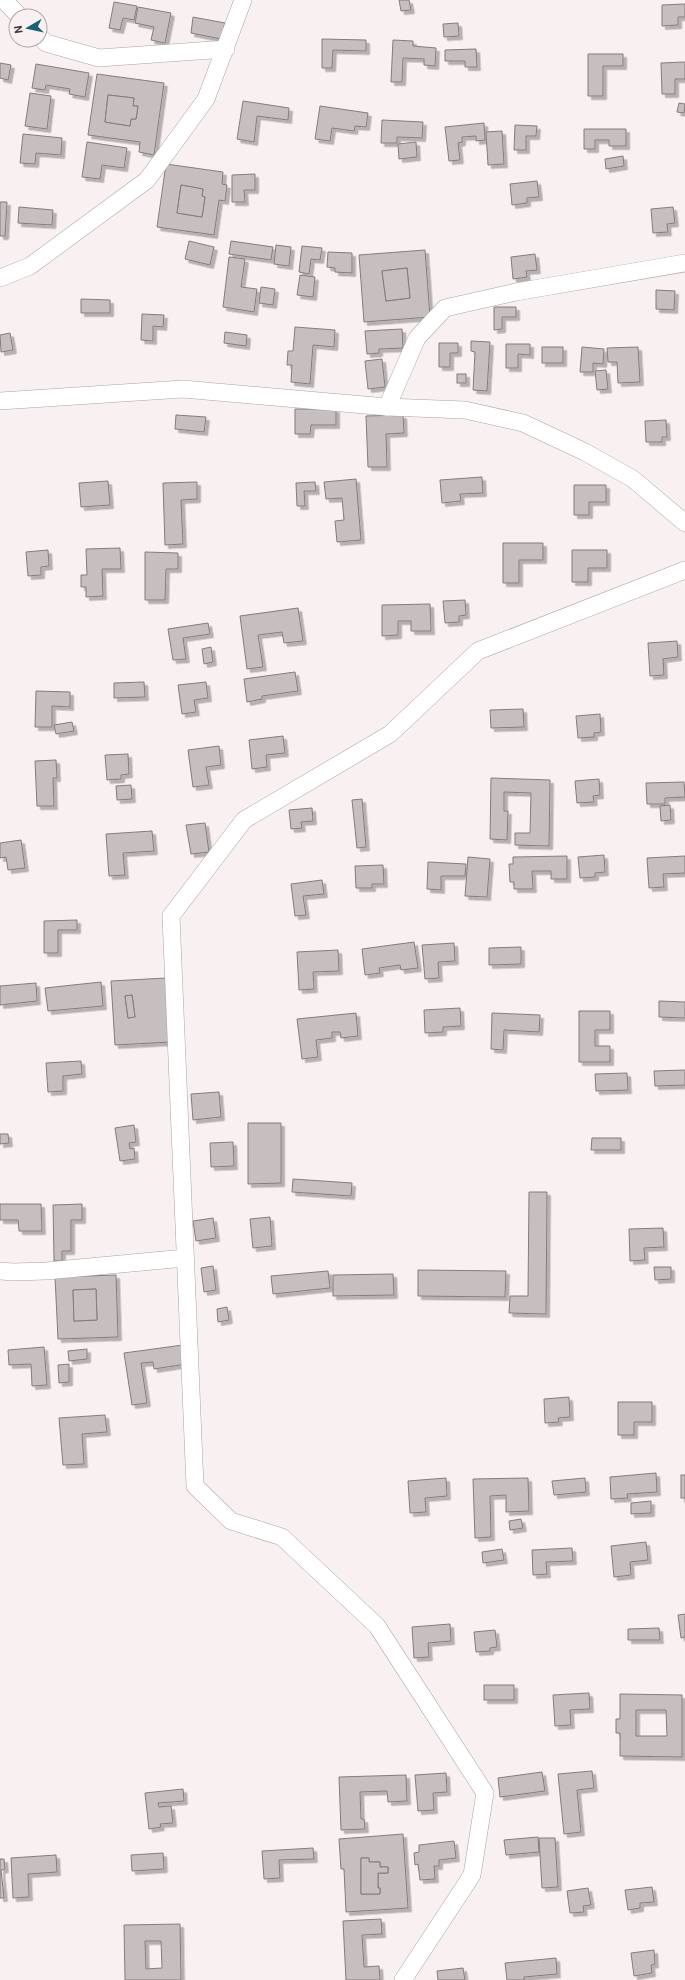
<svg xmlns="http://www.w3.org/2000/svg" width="685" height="1980" viewBox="0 0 685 1980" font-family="Roboto,sans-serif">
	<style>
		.building { fill: #c6bebf; stroke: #847c7d; fill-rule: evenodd; filter: url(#shadow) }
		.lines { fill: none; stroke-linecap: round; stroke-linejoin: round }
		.minor-casing { stroke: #aca4a4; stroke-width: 18 }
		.minor { stroke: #fff; stroke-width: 17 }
	</style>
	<defs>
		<filter id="shadow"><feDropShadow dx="3.5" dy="3.5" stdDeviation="0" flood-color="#0004"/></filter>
	</defs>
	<rect width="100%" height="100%" fill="#f9f0f1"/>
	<g class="building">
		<path d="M399 0H409L411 10 401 11Z"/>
		<path d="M114 2 137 6 134 20 123 18 120 30 109 28Z"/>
		<path d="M685 4V17H678V25L662 26V5Z"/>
		<path d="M138 7 171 13 165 43 151 40 154 27 135 23Z"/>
		<path d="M193 17 225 23 221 39 191 33Z"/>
		<path d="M458 23 459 36 444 37 443 24Z"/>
		<path d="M322 39 366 40V51L333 50 332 68H322Z"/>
		<path d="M393 40 413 41V46L436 48 435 66 424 65V59L403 58 402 82H391Z"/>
		<path d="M476 49 477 67H465V61H445V50Z"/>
		<path d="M588 54H623V66H603V96H588Z"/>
		<path d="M685 62V79H675V94H662L661 63Z"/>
		<path d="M0 63 11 65 8 80 0 78Z"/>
		<path d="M36 64 89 73 85 97 69 94 70 89 46 85 45 90 32 88Z"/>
		<path d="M97 74 164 83 154 155 139 152 140 142 88 135ZM108 95 134 98 133 106H138L136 119H131L130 126 105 122Z"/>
		<path d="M30 93 51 96 47 129 25 126Z"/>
		<path d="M108 95 134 98 133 106H138L136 119H131L130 126 105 122Z"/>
		<path d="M243 101 289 108 288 120 257 116 254 142 237 139Z"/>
		<path d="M679 103 685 104 684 113 677 112Z"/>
		<path d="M320 106 368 113 366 127 355 126 354 131 332 128 330 141 315 139Z"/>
		<path d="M382 120 423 122 422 138 397 137V143H381Z"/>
		<path d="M484 123 485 140 476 141V136L462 137V142L458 143 460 160 449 161 445 127Z"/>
		<path d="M515 125 537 126 536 136H526V150H514Z"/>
		<path d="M584 129H626V146H609V140H595V149H584Z"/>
		<path d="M502 131 504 164 488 165 486 132Z"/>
		<path d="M23 134 62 138 61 155 36 153 35 164 20 163Z"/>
		<path d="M87 142 127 148 124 168 102 165 100 179 82 177Z"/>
		<path d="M416 142 417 157 399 159 398 144Z"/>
		<path d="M623 156 624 166 606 169 605 159Z"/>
		<path d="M166 164 223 172 222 184 227 185 225 201 219 200 214 235 157 227ZM181 185 203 189 202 196 205 197 202 217 177 213Z"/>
		<path d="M255 174V190H244L245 202H232V175Z"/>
		<path d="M537 181 539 197 527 198V203L512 205 510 184Z"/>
		<path d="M181 185 203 189 202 196 205 197 202 217 177 213Z"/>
		<path d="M0 202H7L5 236H0Z"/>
		<path d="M19 207 53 210 52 225 18 223Z"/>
		<path d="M673 207 675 223 667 224 668 232 653 233 651 209Z"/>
		<path d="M189 241 214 247 210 265 185 259Z"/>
		<path d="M231 241 273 247 271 260 229 254Z"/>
		<path d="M276 245 291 247 289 266 274 264Z"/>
		<path d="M302 246 322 248 320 260 311 259 309 274 299 272Z"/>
		<path d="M425 250 430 317 364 322 359 255ZM407 268 410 298 386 301 382 271Z"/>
		<path d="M328 252 352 253V273L335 272V268L327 267Z"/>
		<path d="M535 254 537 270 526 271 527 277 513 279 511 257Z"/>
		<path d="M229 257 245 259 241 287 257 289 254 312 223 307Z"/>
		<path d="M407 268 410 298 386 301 382 271Z"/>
		<path d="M300 275 315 277 313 297 297 295Z"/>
		<path d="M261 287 275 289 273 305 259 303Z"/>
		<path d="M656 290 675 291 674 310 656 309Z"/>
		<path d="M81 299 110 300V313H81Z"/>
		<path d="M494 307H516V317H502V329L494 330Z"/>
		<path d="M142 314 164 315 163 327 153 326V341L141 340Z"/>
		<path d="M295 327 335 330 334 347 313 345 310 384 291 382 292 365H287L288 351H293Z"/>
		<path d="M402 329 403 348 379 349V353L367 354 365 331Z"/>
		<path d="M225 332 247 335 246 346 224 343Z"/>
		<path d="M10 333 13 350 1 352 0 335Z"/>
		<path d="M471 341 490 342 487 391 473 390 475 352 471 351Z"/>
		<path d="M439 343H458V353H450V367H439Z"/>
		<path d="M506 344H530V355L518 354V368H506Z"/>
		<rect x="542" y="347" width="21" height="16"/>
		<path d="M582 347 604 349 603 364 593 363V372H580Z"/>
		<path d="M638 347 640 382 618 383 617 362H608L607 348Z"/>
		<path d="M382 359 385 387 368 389 365 361Z"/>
		<path d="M606 370 608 389 597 390 595 371Z"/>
		<rect x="457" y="374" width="9" height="9"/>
		<path d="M295 409H336V425H311L310 434H295Z"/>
		<path d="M176 415 206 417 204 432 175 429Z"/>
		<path d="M403 415 404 433 386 434 387 467H368L366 416Z"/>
		<path d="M666 420 667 437H662V442H646L645 421Z"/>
		<path d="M482 477 483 493 460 494 461 501 442 503 440 480Z"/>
		<path d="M356 479 361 540 337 542 335 521 344 520 342 498 326 499 324 482Z"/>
		<path d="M108 481 110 505 81 507 79 483Z"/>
		<path d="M197 482V499L181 500 183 544 165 545 163 483Z"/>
		<path d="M315 482 316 491H304L305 506H297L296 483Z"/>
		<path d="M574 485H606V502H589V515H574Z"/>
		<path d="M503 543H543V560H519V583H503Z"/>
		<path d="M120 548 121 569H102L103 596 86 597V587H81V575H87L86 549Z"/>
		<path d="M48 550 49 566 41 567V575L28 576 26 552Z"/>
		<path d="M572 550H607V568H588V582H572Z"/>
		<path d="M145 552 178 553V569H166L165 600H145Z"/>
		<path d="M465 600 466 615 459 616V622L445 623 443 601Z"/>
		<path d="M430 604 431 631H411V621H398V635L382 636V605Z"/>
		<path d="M298 608 303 641 284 643 282 632 258 635 263 667 247 669 240 616Z"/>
		<path d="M208 623 210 634 183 638 186 659 173 660 168 629Z"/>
		<path d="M677 641 678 657 663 659 664 675 650 676 648 643Z"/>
		<path d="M211 647 213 662 204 664 202 649Z"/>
		<path d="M295 672 298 691 262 696V699L247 702 244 679Z"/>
		<path d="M144 682 145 697 114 698V683Z"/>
		<path d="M206 682 208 698 194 700 196 712 182 714 178 685Z"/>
		<path d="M36 691 70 692V707L52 706V727H35Z"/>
		<path d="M523 709 524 727 491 728 490 710Z"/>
		<path d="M600 714 601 732 594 733V737L578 738 576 716Z"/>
		<path d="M72 722 74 731 56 734 54 725Z"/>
		<path d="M283 736 285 753 266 755 267 767 252 769 249 740Z"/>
		<path d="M219 746 221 765 206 767 209 785 193 787 188 750Z"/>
		<path d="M128 754 129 774 121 775V779L107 780 105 755Z"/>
		<path d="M56 760 57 778H53L54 806H37L35 761Z"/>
		<path d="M491 778 550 780 549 846 515 845V833H530L531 793 504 792V811H508L507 840 490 839Z"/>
		<path d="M599 779 600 795 593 796 594 802 577 803 575 781Z"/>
		<path d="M684 782 685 797 665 798V804H647L646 783Z"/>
		<path d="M131 785 132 799 117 800 116 786Z"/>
		<path d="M362 799 366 847 357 848 352 800Z"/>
		<path d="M670 805 671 820 661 821 660 806Z"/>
		<path d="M312 808 313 821 301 822 302 828 291 829 289 810Z"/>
		<path d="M205 823 209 852 191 854 186 825Z"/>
		<path d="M152 831 154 851 123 853 125 875 109 876 106 834Z"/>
		<path d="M21 840 25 868 8 870 6 857 0 858V843Z"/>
		<path d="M604 855 605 872 595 873V877L580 878 578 857Z"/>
		<path d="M567 856V879H551V871H532L533 889H514V882H510L509 864H513V857Z"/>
		<path d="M685 856V873L663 874 664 887 649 888 647 858Z"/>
		<path d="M468 857 490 859 487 897 465 896Z"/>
		<path d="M428 862 466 864 465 876H441V890L427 889Z"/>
		<path d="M383 865 384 884H372V888H356L355 866Z"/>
		<path d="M322 880 324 894 303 896 306 915 295 916 291 884Z"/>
		<path d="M77 920V930H58V953H44V921Z"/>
		<path d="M414 942 418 968 401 970 400 965 379 968 380 973 365 975 362 949Z"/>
		<path d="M454 943 455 961 438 962 439 978 425 979 422 945Z"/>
		<path d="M521 947V964L489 965V948Z"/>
		<path d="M338 950 339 971 313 972 314 989 299 990 297 952Z"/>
		<path d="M166 978 170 1042 115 1045 111 981ZM132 995 135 1017 128 1018 125 996Z"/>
		<path d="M101 982 103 1006 48 1011 45 988Z"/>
		<path d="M36 983 37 1001 0 1005V986Z"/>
		<path d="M132 995 135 1017 128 1018 125 996Z"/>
		<path d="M659 1001 685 1002V1018L659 1017Z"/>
		<path d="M460 1008 461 1026 443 1027V1032L425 1033 424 1010Z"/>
		<path d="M579 1011H610V1030H595V1046H610V1062H579Z"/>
		<path d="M356 1013 358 1036 341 1038 340 1032H332V1038L316 1040 318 1057 302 1059 297 1019Z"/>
		<path d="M492 1013 540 1015 539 1032 504 1030 503 1050 491 1049Z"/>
		<path d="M81 1061 82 1074 63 1076V1091L48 1092 46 1063Z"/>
		<path d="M685 1070V1085L655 1086 654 1071Z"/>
		<path d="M627 1073 628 1090 596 1091 595 1074Z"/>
		<path d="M219 1092 221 1117 193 1120 191 1094Z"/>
		<path d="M248 1123H281V1183L248 1184Z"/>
		<path d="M134 1125 136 1142 129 1143 130 1149 134 1148 135 1159 120 1161 115 1128Z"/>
		<path d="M0 1134H8L9 1143 0 1144Z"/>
		<path d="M592 1138H621V1150H591Z"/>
		<path d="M233 1142 234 1166 211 1167 210 1143Z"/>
		<path d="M293 1179 352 1183 351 1196 292 1192Z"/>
		<path d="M529 1192H547L546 1314 509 1313 510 1296H528Z"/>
		<path d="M0 1204H41L42 1231H19L18 1220H0Z"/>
		<path d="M82 1204V1220H71V1251H62V1261H54L53 1205Z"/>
		<path d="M270 1217 272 1246 253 1248 250 1219Z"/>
		<path d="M213 1218 216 1238 196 1241 193 1221Z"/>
		<path d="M663 1228 664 1247 644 1248 645 1260 630 1261 629 1229Z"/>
		<path d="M213 1266 216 1290 204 1292 201 1268Z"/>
		<path d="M654 1267H671V1279L655 1280Z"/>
		<path d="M418 1270 506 1271 505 1297 418 1296Z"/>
		<path d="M328 1271 330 1288 273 1294 271 1276Z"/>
		<path d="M393 1274 394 1295 333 1296V1275Z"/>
		<path d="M116 1275 118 1337 58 1339 55 1277ZM96 1289 97 1320 74 1321 73 1290Z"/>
		<path d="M96 1289 97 1320 74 1321 73 1290Z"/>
		<path d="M227 1307 229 1320 218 1322 217 1309Z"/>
		<path d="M183 1345 186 1364 154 1369 153 1362 141 1363 147 1403 132 1405 124 1353Z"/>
		<path d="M44 1347 47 1385 32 1386 31 1364 9 1365 8 1350Z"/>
		<path d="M87 1349V1359L69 1361 68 1351Z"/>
		<path d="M69 1364V1382L59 1383 58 1365Z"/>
		<path d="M569 1397 570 1417 558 1418 559 1422 545 1423 544 1399Z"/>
		<path d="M618 1402H652V1422H634V1435H618Z"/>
		<path d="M105 1415 107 1432 82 1434 84 1464 63 1465 59 1418Z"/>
		<path d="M656 1473 657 1492 627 1494 628 1498 611 1499 610 1477Z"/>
		<rect x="681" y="1475" width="4" height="23"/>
		<path d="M446 1478 447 1496 425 1498 426 1512 410 1513 408 1481Z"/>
		<path d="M528 1478 529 1511 506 1512V1495L490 1496 491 1537 475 1538 473 1479Z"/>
		<path d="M585 1478 586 1492 554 1495 552 1481Z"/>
		<path d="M651 1501V1513L631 1514V1503Z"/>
		<path d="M521 1519 523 1528 510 1530 509 1521Z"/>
		<path d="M646 1542 648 1560 630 1562 631 1575 614 1577 611 1546Z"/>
		<path d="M572 1548 573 1561 546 1562 547 1574 533 1575 532 1550Z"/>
		<path d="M502 1549 504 1560 483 1563 482 1552Z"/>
		<path d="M685 1614V1637L681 1638 678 1615Z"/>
		<path d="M450 1624 451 1641 428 1643 429 1657 414 1658 412 1627Z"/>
		<path d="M659 1628 660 1640H628V1629Z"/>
		<path d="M495 1630 497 1647 490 1648V1651L476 1652 474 1632Z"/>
		<rect x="484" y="1685" width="30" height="15"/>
		<path d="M589 1693 590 1709 570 1710 571 1725 555 1726 553 1695Z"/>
		<path d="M620 1694 682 1695V1757L620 1756V1733H616V1719H620ZM636 1710H666L667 1736H636Z"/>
		<path d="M592 1771 594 1788 577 1790 581 1832 564 1834 558 1774Z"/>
		<path d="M542 1772 545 1791 500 1797 498 1778Z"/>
		<path d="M446 1773 447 1792 433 1793 434 1810 418 1811 415 1775Z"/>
		<path d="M406 1775 407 1801 388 1802 387 1791 360 1792 361 1819H364L365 1829 341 1830 339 1777Z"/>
		<path d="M183 1789 184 1801 158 1803 159 1807 171 1806 173 1823 160 1824 161 1827 149 1829 145 1793Z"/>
		<path d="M403 1834 408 1908 346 1912 344 1869H341L339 1839ZM361 1858H369V1862H380V1867H388V1873H378V1888H380V1894H361Z"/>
		<path d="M538 1837 539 1852 506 1855 504 1840Z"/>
		<path d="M539 1838H555L558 1887 542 1888Z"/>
		<path d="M454 1841 456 1858 439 1860V1866H434L435 1879 420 1880 418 1864 415 1865 414 1853 419 1852V1845Z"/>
		<path d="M313 1848 314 1859 279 1860 280 1878 264 1879 262 1851Z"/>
		<path d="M163 1853 164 1869 132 1871 131 1855Z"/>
		<path d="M56 1855 57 1872 28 1874 29 1897 13 1898 11 1858Z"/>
		<path d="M361 1858H369V1862H380V1867H388V1873H378V1888H380V1894H361Z"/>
		<path d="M0 1859H4L5 1869 1 1870 4 1898H0Z"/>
		<path d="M652 1887 654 1902 640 1903V1908L628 1910 625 1890Z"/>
		<path d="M588 1888 591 1905 583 1906 584 1912 570 1913 567 1891Z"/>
		<path d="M381 1919 382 1934 362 1935 364 1967 379 1966 380 1980H346L343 1921Z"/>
		<path d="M180 1924 181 1980H125L124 1925ZM145 1941H161L162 1968 146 1969Z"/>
		<path d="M654 1950 655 1964 651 1965 652 1973 634 1976 631 1953Z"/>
		<path d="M556 1958 557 1974 524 1977V1980H507L505 1963Z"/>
		<path d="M463 1968 465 1980H438L437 1971Z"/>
	</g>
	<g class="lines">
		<g class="minor-casing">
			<g id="minor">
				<path d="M4 0 19 16"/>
				<path d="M40 37 46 43 99 58 226 49"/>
				<path d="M0 278 30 266 147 180 206 99 243 0"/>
				<path d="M0 401 183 389 387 407 465 410 523 423 585 452 633 479 685 523"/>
				<path d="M387 407 417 338 445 308 516 292 685 263"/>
				<path d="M0 1271 13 1272 46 1271 185 1258"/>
				<path d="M403 1980 472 1875 485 1793 377 1626 282 1537 231 1521 195 1486 171 916 244 820 390 734 478 651 685 570"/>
			</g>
		</g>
		<use href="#minor" class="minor"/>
	</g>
	<g transform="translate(28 28) rotate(261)"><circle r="19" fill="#f9f0f1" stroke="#aea7a8"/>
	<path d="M0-3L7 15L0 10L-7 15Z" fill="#1c6173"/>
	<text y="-6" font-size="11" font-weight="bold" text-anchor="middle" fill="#3d3a3a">N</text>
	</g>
</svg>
